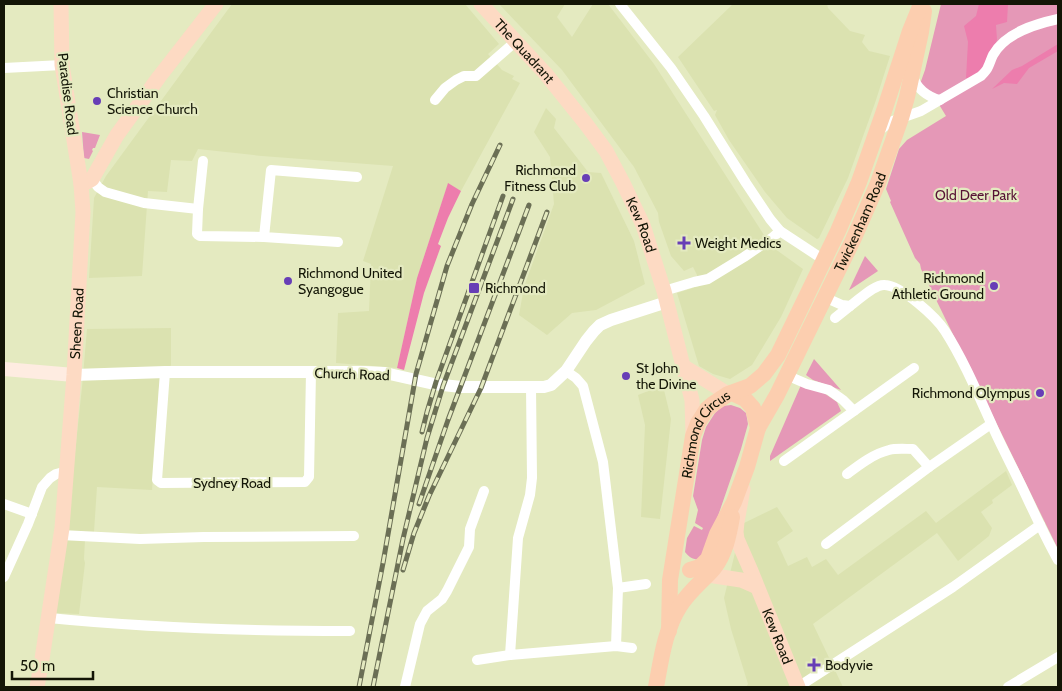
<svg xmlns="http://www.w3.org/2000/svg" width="1062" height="691" viewBox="0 0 1062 691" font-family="Cabin,sans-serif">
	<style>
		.built { fill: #dbe2b0 }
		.green { fill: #e598b7 }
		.forest { fill: #ed7dad }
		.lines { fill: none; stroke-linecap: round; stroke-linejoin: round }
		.minor { stroke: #fff; stroke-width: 10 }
		.tertiary { stroke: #fff; stroke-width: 12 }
		.secondary { stroke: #feece1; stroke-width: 14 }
		.primary { stroke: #fddac3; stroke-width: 15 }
		.trunk { stroke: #fcceaf; stroke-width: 16 }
		.rail-casing { stroke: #6b6f55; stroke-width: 5 }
		.rail { stroke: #e4eac0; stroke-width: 3; stroke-dasharray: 9; stroke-linecap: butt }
		.poi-dot { fill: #673eb6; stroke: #e4eac0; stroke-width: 2 }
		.labels { text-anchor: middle; stroke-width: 4.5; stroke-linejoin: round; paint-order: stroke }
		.street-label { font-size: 14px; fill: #131506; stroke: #e4eac0 }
		.poi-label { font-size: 14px; fill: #131506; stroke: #e4eac0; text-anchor: start }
		.park-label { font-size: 14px; fill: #561134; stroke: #e4eac0 }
	</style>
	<rect width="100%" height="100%" fill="#e4eac0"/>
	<g class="built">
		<path d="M232 4H465L499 44 488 54 502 70 514 76 512 79 520 83 461 191 448 184 417 278 397 368 336 363 338 313 369 311 371 264 363 261 393 166 262 156 198 149 192 161 171 160 167 192 148 191 142 276 89 278 94 198 106 176Z"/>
		<path d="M499 4H565L557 17 572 37 593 4H608L654 64 771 246 803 269 781 317 752 365 730 379 713 374 699 366 677 293 699 286 697 275 693 267 684 271 671 256 659 222 658 213 634 167 562 70Z"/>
		<path d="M733 4H827L828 8 850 31 865 35 862 42 869 51 890 56 875 103 848 178 819 238 817 239 787 218 765 192 729 140 715 115 717 110 714 111 678 57Z"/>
		<path d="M546 108 556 119 554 128 588 172 601 173 634 241 645 284 596 310 572 313 547 335 519 315 524 287 554 204 550 157 534 132Z"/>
		<path d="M171 328V365L159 387 152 490 97 487 94 532 85 540 84 559 85 563 79 614 55 613 75 453 82 387 87 329Z"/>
		<path d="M656 388 664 390 671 419 660 519 641 517 645 425 638 395Z"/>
		<path d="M1006 471 1012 485 992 500 993 503 981 512 992 528 989 536 958 561 937 533 813 624 843 687H746L748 684 731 629 724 598 742 524 777 507 793 531 777 542 788 566 807 557 812 567 826 559 838 575 926 511 936 523Z"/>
	</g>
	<g class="green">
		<path d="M941 4H1058V549L921 269 920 264 915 258 890 202 891 201 886 189 899 149 907 140 946 116 932 93 920 84 925 70Z"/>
		<path d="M82 132 100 135 95 148H93L92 150 93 151 89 159 84 158Z"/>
		<path d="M865 256 878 271 851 289 849 290Z"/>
		<path d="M814 359 841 390 813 380 806 375Z"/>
		<path d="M801 385 821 391 837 402 841 411 770 461V456Z"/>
		<path d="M731 405 740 408 746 413 748 424 741 449 709 542 701 559C693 560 690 558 685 552L687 538 694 526 702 530 703 528 695 523 698 510 693 496 702 440 706 427 715 413 723 406Z"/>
	</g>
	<g class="forest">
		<path d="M979 4H1008L1007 22 996 25 997 40 978 80 966 78 968 42 964 26 976 16Z"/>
		<path d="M1058 44V51L1029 68 1017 84 1004 83 992 89 1012 70 1022 66Z"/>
		<path d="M448 183 461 191 448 218 438 244 441 246 424 293 404 370 397 368 417 278Z"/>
	</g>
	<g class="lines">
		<g class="minor">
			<path d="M620 4 671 68 704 116 746 183 770 219 780 231 824 260"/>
			<path d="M4 68 62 65"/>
			<path d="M913 75C915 88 928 97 940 100"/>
			<path d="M435 100 445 88 456 80 464 76H476L515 42"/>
			<path d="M878 132 890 122 921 111 981 76C984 73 987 70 988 67 990 63 991 59 993 55 1005 33 1035 24 1058 19"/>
			<path d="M92 179 98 187 105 192 112 194 144 203 198 209 197 234 200 236 264 237"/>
			<path d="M198 209 203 161"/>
			<path d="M338 242 264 237 271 170 357 177"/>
			<path d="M664 291 694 282 708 279 744 257 772 238 780 231"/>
			<path d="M824 297 842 305 850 306C859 300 874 284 885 285 902 286 936 317 945 331 963 359 977 392 991 423 1000 444 1011 464 1021 485 1033 510 1044 535 1058 560"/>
			<path d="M835 318 850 306"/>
			<path d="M566 371 576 378 583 386 603 462 618 588 616 646"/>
			<path d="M165 372 157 480 161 483 305 482 309 477 311 372"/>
			<path d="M786 375 807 384 829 390 843 400 854 411"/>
			<path d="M531 386 532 478 530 495 518 538 510 655 616 646 632 648"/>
			<path d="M784 461 914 368"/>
			<path d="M847 474C859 465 873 454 889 450 896 448 905 449 913 449L929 467"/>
			<path d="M4 504 32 514"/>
			<path d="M61 535 140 539 204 537 354 536"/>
			<path d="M826 544 929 467 991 424"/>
			<path d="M4 577 28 524 42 487 50 478 56 474 67 471"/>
			<path d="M618 588 646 584"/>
			<path d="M49 618C149 628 250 631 350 631"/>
			<path d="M477 660 510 655"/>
			<path d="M405 687 420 624 427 611 442 599 447 591 469 547 470 529 484 491"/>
			<path d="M798 687 953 587 1040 525"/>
			<path d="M1008 687 1058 657"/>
		</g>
		<path class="tertiary" d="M74 375 165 372H365L385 373 434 384 461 387H544L551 385 566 371 586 341 594 331 600 325 611 320 667 302"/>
		<path class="secondary" d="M4 369 74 375"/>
		<g class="primary">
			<path id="s1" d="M481 4 545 73 586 124 606 151 623 183 643 225 664 291 683 366 692 400 693 435"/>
			<path d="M81 184 87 182 92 179 117 135 159 77 216 4"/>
			<path d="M683 366 728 394"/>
			<path id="s2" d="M743 489 737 522 736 532 737 539 751 571 798 687"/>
			<path d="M708 575 741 580 757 587"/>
			<path id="s3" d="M37 687 42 659 62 528 74 375 83 212 81 184 62 65 61 4"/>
		</g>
		<g class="trunk">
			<path id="s4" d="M758 428 777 395 853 240 878 183 901 118 907 97 921 32 924 11"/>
			<path d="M690 570 700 567 708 559 717 534 734 502 747 467 758 428 753 408 745 399 732 393"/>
			<path id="s5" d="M669 631 670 580 693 436 698 423 707 409 713 404 728 394 750 386 764 374 778 355 838 231 859 182 884 111 910 31 921 4"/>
			<path d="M656 687C661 660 665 629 680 606 689 591 703 581 714 568 725 554 729 535 732 517"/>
		</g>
		<g class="rail-casing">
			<g id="rail">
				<path d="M422 432 427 412 436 382 503 196"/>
				<path d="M419 504 448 420 529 205"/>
				<path d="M403 570 414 533 429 496 481 388 547 212"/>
				<path d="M359 687 383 563 416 374 447 266 472 204 500 145"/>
				<path d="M373 687 403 539 427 438 443 386 513 199"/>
			</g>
		</g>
		<use href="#rail" class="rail"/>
	</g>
	<g class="poi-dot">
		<circle cx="97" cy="101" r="5"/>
		<circle cx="586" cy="178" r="5"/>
		<path d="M681.5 235.5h5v5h5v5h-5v5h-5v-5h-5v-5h5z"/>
		<circle cx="288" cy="281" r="5"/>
		<circle cx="994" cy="286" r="5"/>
		<rect x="468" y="282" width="12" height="12" rx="2.5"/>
		<circle cx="626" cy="376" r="5"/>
		<circle cx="1040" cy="393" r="5"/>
		<path d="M811.5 657.5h5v5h5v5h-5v5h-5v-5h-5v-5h5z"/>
	</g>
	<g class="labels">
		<g class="street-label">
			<text dy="5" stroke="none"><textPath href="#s1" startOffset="64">The Quadrant</textPath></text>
			<text transform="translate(68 94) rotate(83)" y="5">Paradise Road</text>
			<text dy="5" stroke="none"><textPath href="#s4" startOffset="230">Twickenham Road</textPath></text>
			<text dy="5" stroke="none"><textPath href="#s1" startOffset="275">Kew Road</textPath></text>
			<text dy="5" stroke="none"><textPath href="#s3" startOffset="366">Sheen Road</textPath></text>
			<text transform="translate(352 374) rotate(2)" y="5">Church Road</text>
			<text dy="5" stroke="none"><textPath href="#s5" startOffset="204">Richmond Circus</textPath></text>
			<text x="232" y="488">Sydney Road</text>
			<text dy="5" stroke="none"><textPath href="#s2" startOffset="156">Kew Road</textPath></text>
		</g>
		<g class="poi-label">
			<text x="107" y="98">Christian<tspan x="107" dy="16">Science Church</tspan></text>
			<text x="576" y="175" text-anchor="end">Richmond<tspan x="576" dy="16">Fitness Club</tspan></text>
			<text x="695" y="248">Weight Medics</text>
			<text x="298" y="278">Richmond United<tspan x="298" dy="16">Syangogue</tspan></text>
			<text x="984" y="283" text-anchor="end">Richmond<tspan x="984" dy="16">Athletic Ground</tspan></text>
			<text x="485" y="293">Richmond</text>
			<text x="636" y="373">St John<tspan x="636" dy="16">the Divine</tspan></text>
			<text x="1030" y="398" text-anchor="end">Richmond Olympus</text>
			<text x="825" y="670">Bodyvie</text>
		</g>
		<g class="park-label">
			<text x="976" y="200">Old Deer Park</text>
		</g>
	</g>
	<rect width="1062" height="691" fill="none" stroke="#131506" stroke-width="10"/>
	<path d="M12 671v8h81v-8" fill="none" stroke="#131506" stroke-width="2.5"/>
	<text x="20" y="671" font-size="15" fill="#131506" stroke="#e4eac0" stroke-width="4" paint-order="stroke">50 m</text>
</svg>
